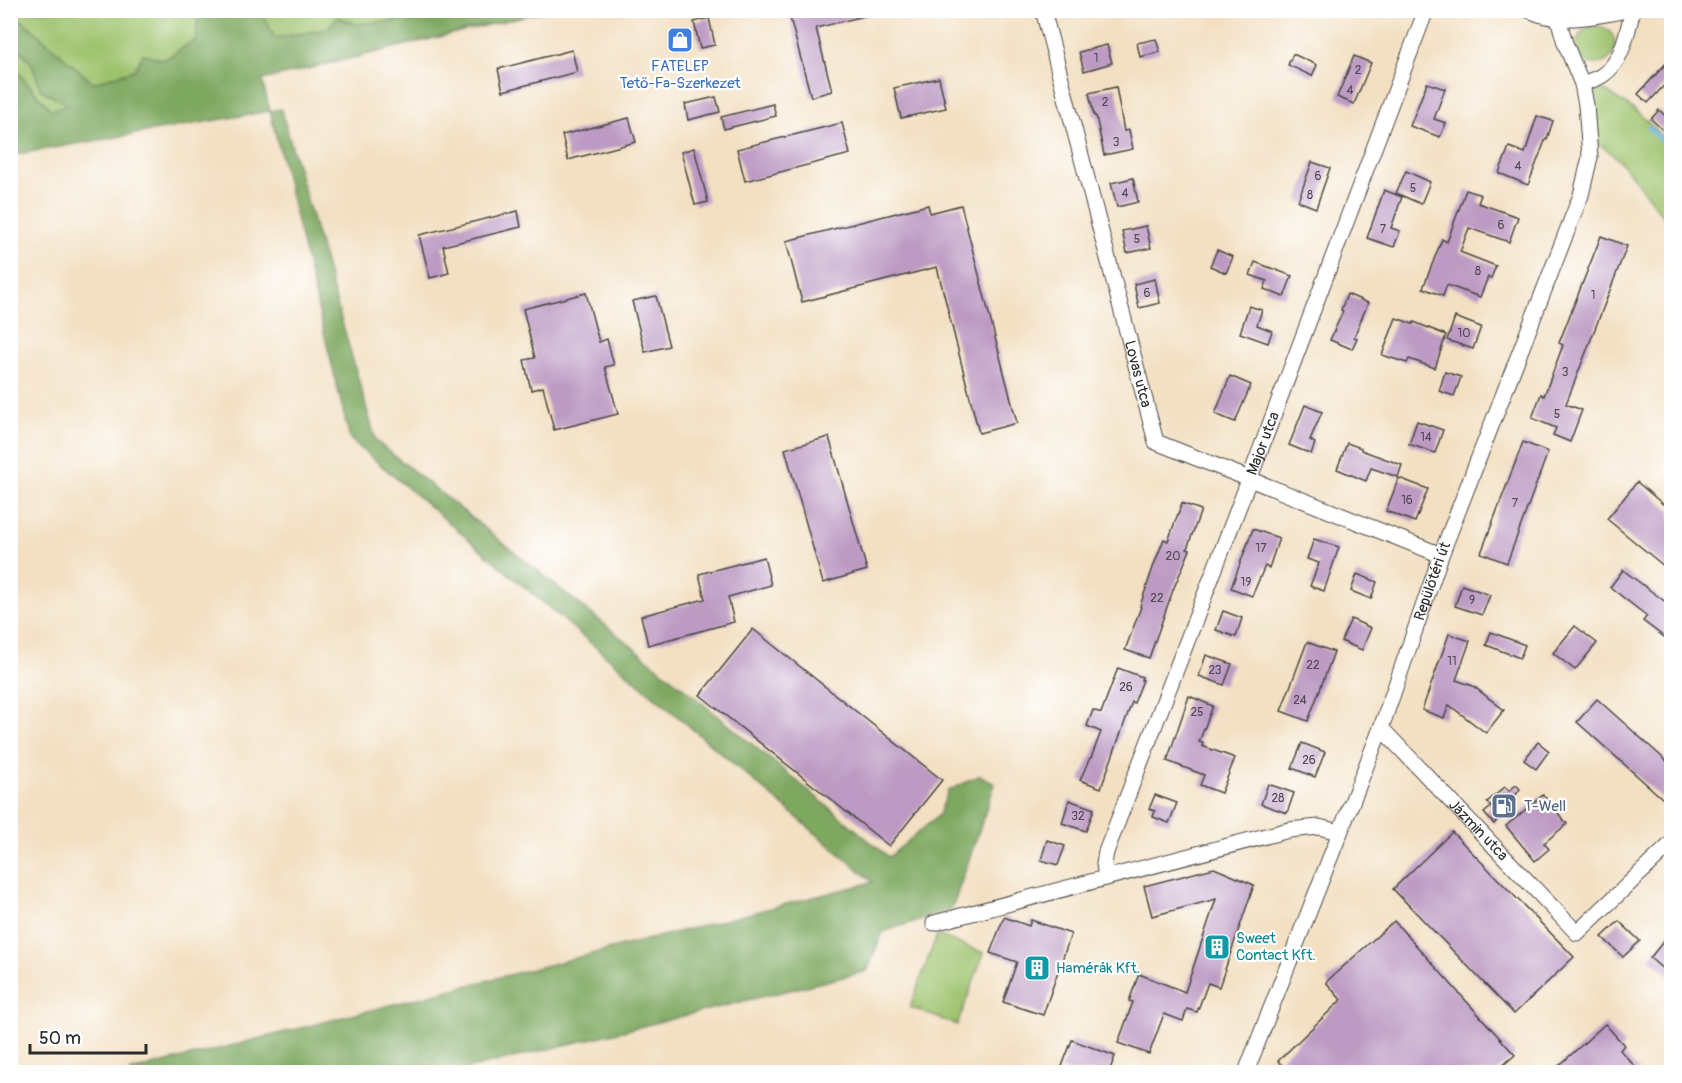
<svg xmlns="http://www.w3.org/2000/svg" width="1682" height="1083" viewBox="0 0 1682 1083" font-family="Pangolin,sans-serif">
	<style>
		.green { fill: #9dc26c; stroke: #64764c; stroke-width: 1.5 }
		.forest { fill: #7ea860; stroke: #546a46; stroke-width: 1.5 }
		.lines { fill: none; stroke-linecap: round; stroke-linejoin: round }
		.stream { stroke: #6db5e4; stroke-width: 4.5 }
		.building { fill: #bc9ac3 }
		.street-casing { stroke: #494642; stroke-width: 17 }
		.street { stroke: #fff; stroke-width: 15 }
		.labels { text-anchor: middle; stroke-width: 4.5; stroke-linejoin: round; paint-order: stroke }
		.number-label { font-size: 12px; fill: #4f4751 }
		.shop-label { font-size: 15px; fill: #366cbe; stroke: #fff }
		.street-label { font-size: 15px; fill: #2b2b2b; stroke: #fff }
		.service-label { font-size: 15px; fill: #4e5e75; stroke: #fff; text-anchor: start }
		.culture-label { font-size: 15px; fill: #0d838f; stroke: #fff; text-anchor: start }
	</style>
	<rect width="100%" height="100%" fill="#fff"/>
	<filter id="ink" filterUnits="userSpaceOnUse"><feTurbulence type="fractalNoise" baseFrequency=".0167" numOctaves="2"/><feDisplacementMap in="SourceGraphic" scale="12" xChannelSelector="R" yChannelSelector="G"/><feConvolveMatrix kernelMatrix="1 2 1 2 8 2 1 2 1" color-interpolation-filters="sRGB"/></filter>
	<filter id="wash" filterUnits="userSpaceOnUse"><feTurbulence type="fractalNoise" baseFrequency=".008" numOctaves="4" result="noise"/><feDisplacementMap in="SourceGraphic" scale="24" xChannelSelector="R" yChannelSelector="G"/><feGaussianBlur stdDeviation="1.35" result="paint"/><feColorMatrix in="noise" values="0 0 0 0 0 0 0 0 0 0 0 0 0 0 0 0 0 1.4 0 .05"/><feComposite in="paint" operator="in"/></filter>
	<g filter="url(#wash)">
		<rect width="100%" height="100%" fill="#f3e0c3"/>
		<g class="green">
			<path d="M12 11H198L197 39 164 60 93 83Z"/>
			<path d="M261 11H393L398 21 356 24 338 17 328 29 275 38Z"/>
			<circle cx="1596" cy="45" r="19"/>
			<path d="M10 39 32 64 41 90 70 105 51 111 11 64Z"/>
			<path d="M1599 87 1635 110 1671 143V227L1630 173 1614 155 1596 142 1594 99 1595 93Z"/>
			<path d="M937 935 984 953 957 1025 910 1007Z"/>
		</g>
		<path class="forest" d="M11 11 93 83 135 70 143 54 164 60 197 39 198 11H261L275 38 328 29 337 17 356 24 397 21 393 11H545L262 80 270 111 281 109 376 441 690 693 889 857 939 815 948 791 980 775 995 784 952 909 883 932 867 971 455 1072H128L873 882 350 439 270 111 11 155 10 64 51 110 69 105 41 90 32 64 11 39Z"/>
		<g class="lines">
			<path class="stream" d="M1649 128 1672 151"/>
		</g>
		<g id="blocks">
			<g class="building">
				<path d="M788 10H867L868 15 816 28 832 91 811 97Z"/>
				<path d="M709 18 715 45 700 48 694 22Z"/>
				<path d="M1156 39 1160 52 1140 57 1137 43Z"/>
				<path d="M1107 45 1112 63 1084 71 1079 52Z"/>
				<path d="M572 50 577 72 503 91 498 69Z"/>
				<path d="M1293 54 1317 65 1312 76 1288 65Z"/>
				<path d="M1354 56 1371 63 1354 104 1337 97Z"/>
				<path d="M1671 58V78L1648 103 1638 94Z"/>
				<path d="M939 78 946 108 901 118 894 88Z"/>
				<path d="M1427 83 1445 89 1434 119 1446 123 1440 137 1410 126Z"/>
				<path d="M1116 87 1124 131 1129 130 1133 149 1104 155 1096 116H1094L1089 93Z"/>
				<path d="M716 97 720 112 688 120 685 104Z"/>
				<path d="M773 104 776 116 724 129 721 117Z"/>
				<path d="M1659 110 1671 121V125L1665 132 1651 119Z"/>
				<path d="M1537 116 1553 121 1547 139 1546 138 1528 185 1499 173 1509 147 1525 153Z"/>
				<path d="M629 118 636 142 568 160 562 135Z"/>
				<path d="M842 123 850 154 745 181 737 149Z"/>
				<path d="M694 148 708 202 695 205 681 152Z"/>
				<path d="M1312 162 1330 168 1316 208 1298 201Z"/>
				<path d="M1406 171 1430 182 1421 204 1396 193Z"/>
				<path d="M1133 178 1138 202 1117 207 1111 183Z"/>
				<path d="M1384 190 1402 197 1391 228 1400 231 1394 247 1367 238Z"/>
				<path d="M1466 190 1481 195 1478 203 1518 217 1509 242 1469 228 1460 252 1496 266 1491 278 1488 277 1480 297 1447 285 1443 296 1423 288 1442 239 1447 242Z"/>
				<path d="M928 205 930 213 961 205 1017 423 979 433 937 267 802 302 786 241Z"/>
				<path d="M518 211 521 227 443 246 449 273 430 278 419 235Z"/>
				<path d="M1146 226 1151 248 1127 253 1122 231Z"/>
				<path d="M1601 236 1627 246 1566 404 1582 410 1570 442 1553 435 1556 428 1532 418 1541 394 1544 396 1563 345 1559 343Z"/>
				<path d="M1217 250 1233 257 1226 273 1210 266Z"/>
				<path d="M1255 262 1292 276 1284 297 1264 289 1267 281 1250 275Z"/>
				<path d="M1155 279 1160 303 1139 308 1134 284Z"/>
				<path d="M586 293 599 342 607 339 614 365 605 367 618 414 554 430 543 387 531 390 524 360 535 358 523 309Z"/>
				<path d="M1347 294 1368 303 1354 337 1357 338 1352 349 1330 340 1343 311 1341 310Z"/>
				<path d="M656 296 669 346 645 352 632 301Z"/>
				<path d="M1249 306 1262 310 1257 325 1272 331 1268 343 1240 333Z"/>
				<path d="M1455 317 1481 327 1473 349 1447 340Z"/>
				<path d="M1396 318 1413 324 1414 322 1446 335 1435 368 1409 359 1407 363 1382 355Z"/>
				<path d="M1445 372 1461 377 1454 396 1439 391Z"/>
				<path d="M1230 376 1251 385 1235 422 1215 414Z"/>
				<path d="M1305 405 1322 412 1310 440 1315 443 1311 454 1289 445Z"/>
				<path d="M1417 421 1443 430 1435 453 1409 444Z"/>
				<path d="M829 437 867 570 823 583 785 449Z"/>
				<path d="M1523 442 1548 452 1507 563 1481 553Z"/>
				<path d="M1347 443 1361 448V450L1402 465 1398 477 1371 468 1366 481 1337 469Z"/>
				<path d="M1399 478 1428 489 1415 522 1386 511Z"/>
				<path d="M1637 482 1671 511V572L1607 519Z"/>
				<path d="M1182 503 1201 510 1187 549 1190 550 1173 590 1149 658 1125 650 1141 607 1140 606 1155 562 1164 539 1168 541Z"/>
				<path d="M1253 529 1279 538 1269 568 1265 566 1252 596 1231 588Z"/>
				<path d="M1314 539 1339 547 1324 591 1310 586 1319 563 1307 559Z"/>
				<path d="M764 557 771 585 728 597 734 622 648 645 641 616 705 599 699 574Z"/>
				<path d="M1623 570 1671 606V642L1643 621 1647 616 1610 587Z"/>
				<path d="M1357 574 1377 582 1371 599 1351 591Z"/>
				<path d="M1462 585 1490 595 1482 615 1455 606Z"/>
				<path d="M1223 611 1242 618 1236 637 1216 630Z"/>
				<path d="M1351 619 1371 628 1362 650 1341 641Z"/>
				<path d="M1575 626 1597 643 1575 670 1553 653Z"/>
				<path d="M753 629 942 780 889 846 700 695Z"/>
				<path d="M1491 632 1525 645 1520 658 1486 645Z"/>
				<path d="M1449 634 1470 641 1456 680 1473 686 1504 710 1486 733 1449 705 1444 718 1422 710Z"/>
				<path d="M1307 642 1334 652 1308 721 1281 711Z"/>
				<path d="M1206 655 1232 664 1224 685 1199 676Z"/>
				<path d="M1118 668 1142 677 1141 680H1143L1134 703 1132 702 1101 788 1080 780 1090 758H1091L1101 732 1087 726 1093 710 1101 713Z"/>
				<path d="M1189 696 1213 706 1199 742 1203 743 1202 746 1235 758 1221 793 1200 785 1204 775 1167 761Z"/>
				<path d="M1597 699 1671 765V790L1663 799 1577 722Z"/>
				<path d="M1538 742 1549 751 1536 769 1524 760Z"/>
				<path d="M1302 743 1325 752 1315 777 1292 768Z"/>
				<path d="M1268 784 1294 793 1287 813 1261 804Z"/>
				<path d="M1516 785 1520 789 1494 824 1484 813 1491 807 1487 802 1505 787 1509 791Z"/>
				<path d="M1155 795 1177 803 1169 823 1153 817 1155 811 1149 809Z"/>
				<path d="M1543 795 1567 824 1544 843 1549 849 1535 861 1506 826Z"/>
				<path d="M1069 800 1094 809 1086 831 1062 823Z"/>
				<path d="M1452 832 1574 957 1514 1014 1393 889Z"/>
				<path d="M1047 840 1065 846 1058 865 1041 860Z"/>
				<path d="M1214 868 1254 885 1219 987 1208 983 1197 1012 1187 1009 1183 1021 1164 1014 1149 1054 1118 1043 1133 1002 1129 1001 1139 974 1185 992 1216 899 1152 916 1144 886Z"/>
				<path d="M1004 917 1029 926 1031 920 1071 934 1043 1015 1003 1002 1017 962 990 953Z"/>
				<path d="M1394 921 1515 1055 1495 1072H1289L1278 1061 1341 1000 1326 982Z"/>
				<path d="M1619 921 1640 941 1623 957 1602 937Z"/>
				<path d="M1671 932V976L1650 958Z"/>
				<path d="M1605 1024 1624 1045 1620 1050 1640 1072H1552Z"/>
				<path d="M1072 1040 1115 1056 1109 1072H1071L1061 1069Z"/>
			</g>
		</g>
	</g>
	<g filter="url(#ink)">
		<use href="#blocks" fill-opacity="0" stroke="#494642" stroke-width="1.5"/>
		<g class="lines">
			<g class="street-casing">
				<g id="street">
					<path id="s1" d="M1043 10 1156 442 1441 555"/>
					<path d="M1529 10C1560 25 1596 16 1627 10"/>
					<path d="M1582 84C1589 81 1598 79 1604 74 1623 61 1627 31 1633 10"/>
					<path id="s2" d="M1381 728 1577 933 1672 843"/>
					<path id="s3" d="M1106 878 1104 864 1106 852 1249 480 1426 10"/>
					<path d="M934 923 1289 830 1319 827 1339 832"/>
					<path id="s4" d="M1246 1072 1381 728 1441 555 1581 195 1590 157 1586 105 1582 84 1565 43 1558 18"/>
				</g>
			</g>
			<use href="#street" class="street"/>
		</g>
	</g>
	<defs>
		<g id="shop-square" transform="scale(1.35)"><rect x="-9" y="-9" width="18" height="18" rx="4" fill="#3f7fe0" stroke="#fff"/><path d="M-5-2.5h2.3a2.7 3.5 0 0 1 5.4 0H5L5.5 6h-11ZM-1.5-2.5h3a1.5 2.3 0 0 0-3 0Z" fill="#fff"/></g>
		<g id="fuel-square" transform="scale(1.35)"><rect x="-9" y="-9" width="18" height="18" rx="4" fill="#5c6f8a" stroke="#fff"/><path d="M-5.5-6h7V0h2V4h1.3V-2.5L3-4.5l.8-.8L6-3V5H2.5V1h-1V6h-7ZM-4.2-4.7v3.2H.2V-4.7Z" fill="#fff"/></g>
		<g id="building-square" transform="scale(1.35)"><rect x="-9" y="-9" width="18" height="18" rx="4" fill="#0f9aa8" stroke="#fff"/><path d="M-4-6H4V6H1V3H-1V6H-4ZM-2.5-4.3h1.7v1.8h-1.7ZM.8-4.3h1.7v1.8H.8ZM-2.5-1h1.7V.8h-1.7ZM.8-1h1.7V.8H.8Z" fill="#fff"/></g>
	</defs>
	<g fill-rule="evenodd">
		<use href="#shop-square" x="680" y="40"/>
		<use href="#fuel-square" x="1504" y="806"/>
		<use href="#building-square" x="1217" y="947"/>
		<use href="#building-square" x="1037" y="968"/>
	</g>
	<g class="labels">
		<g class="number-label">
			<text x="1096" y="62">1</text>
			<text x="1358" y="74">2</text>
			<text x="1350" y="94">4</text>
			<text x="1105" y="106">2</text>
			<text x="1116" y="146">3</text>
			<text x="1518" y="170">4</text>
			<text x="1318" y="180">6</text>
			<text x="1413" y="192">5</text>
			<text x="1125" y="197">4</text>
			<text x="1310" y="199">8</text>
			<text x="1501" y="229">6</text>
			<text x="1383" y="233">7</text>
			<text x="1137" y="243">5</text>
			<text x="1478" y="275">8</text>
			<text x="1147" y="297">6</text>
			<text x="1593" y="299">1</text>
			<text x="1464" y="337">10</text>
			<text x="1565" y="376">3</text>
			<text x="1557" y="418">5</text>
			<text x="1426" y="441">14</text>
			<text x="1407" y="504">16</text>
			<text x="1515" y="507">7</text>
			<text x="1261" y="552">17</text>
			<text x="1173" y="560">20</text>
			<text x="1246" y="586">19</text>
			<text x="1157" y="602">22</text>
			<text x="1472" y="604">9</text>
			<text x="1452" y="665">11</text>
			<text x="1313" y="669">22</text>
			<text x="1215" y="674">23</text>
			<text x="1126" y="691">26</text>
			<text x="1300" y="704">24</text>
			<text x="1197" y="716">25</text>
			<text x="1309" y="764">26</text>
			<text x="1278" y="802">28</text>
			<text x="1078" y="820">32</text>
		</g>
		<g class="shop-label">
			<text x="680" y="71">FATELEP<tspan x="680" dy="17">Tető-Fa-Szerkezet</tspan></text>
		</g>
		<g class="street-label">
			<text dy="5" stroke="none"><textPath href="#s1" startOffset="376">Lovas utca</textPath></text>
			<text dy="5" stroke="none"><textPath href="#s3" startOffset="464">Major utca</textPath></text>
			<text dy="5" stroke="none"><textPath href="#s4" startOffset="525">Repülőtéri út</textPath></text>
			<text dy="5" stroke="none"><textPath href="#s2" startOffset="141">Jázmin utca</textPath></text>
		</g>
		<g class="service-label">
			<text x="1524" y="811">T-Well</text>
		</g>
		<g class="culture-label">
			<text x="1236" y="943">Sweet<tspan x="1236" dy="17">Contact Kft.</tspan></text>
			<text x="1056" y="973">Hamérák Kft.</text>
		</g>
	</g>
	<rect width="1682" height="1083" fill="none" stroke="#fff" stroke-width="36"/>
	<path d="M30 1044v9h116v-9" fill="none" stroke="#2b2b2b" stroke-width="3"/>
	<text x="39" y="1044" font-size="18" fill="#2b2b2b" stroke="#ffffff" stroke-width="4.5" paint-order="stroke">50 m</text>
</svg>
